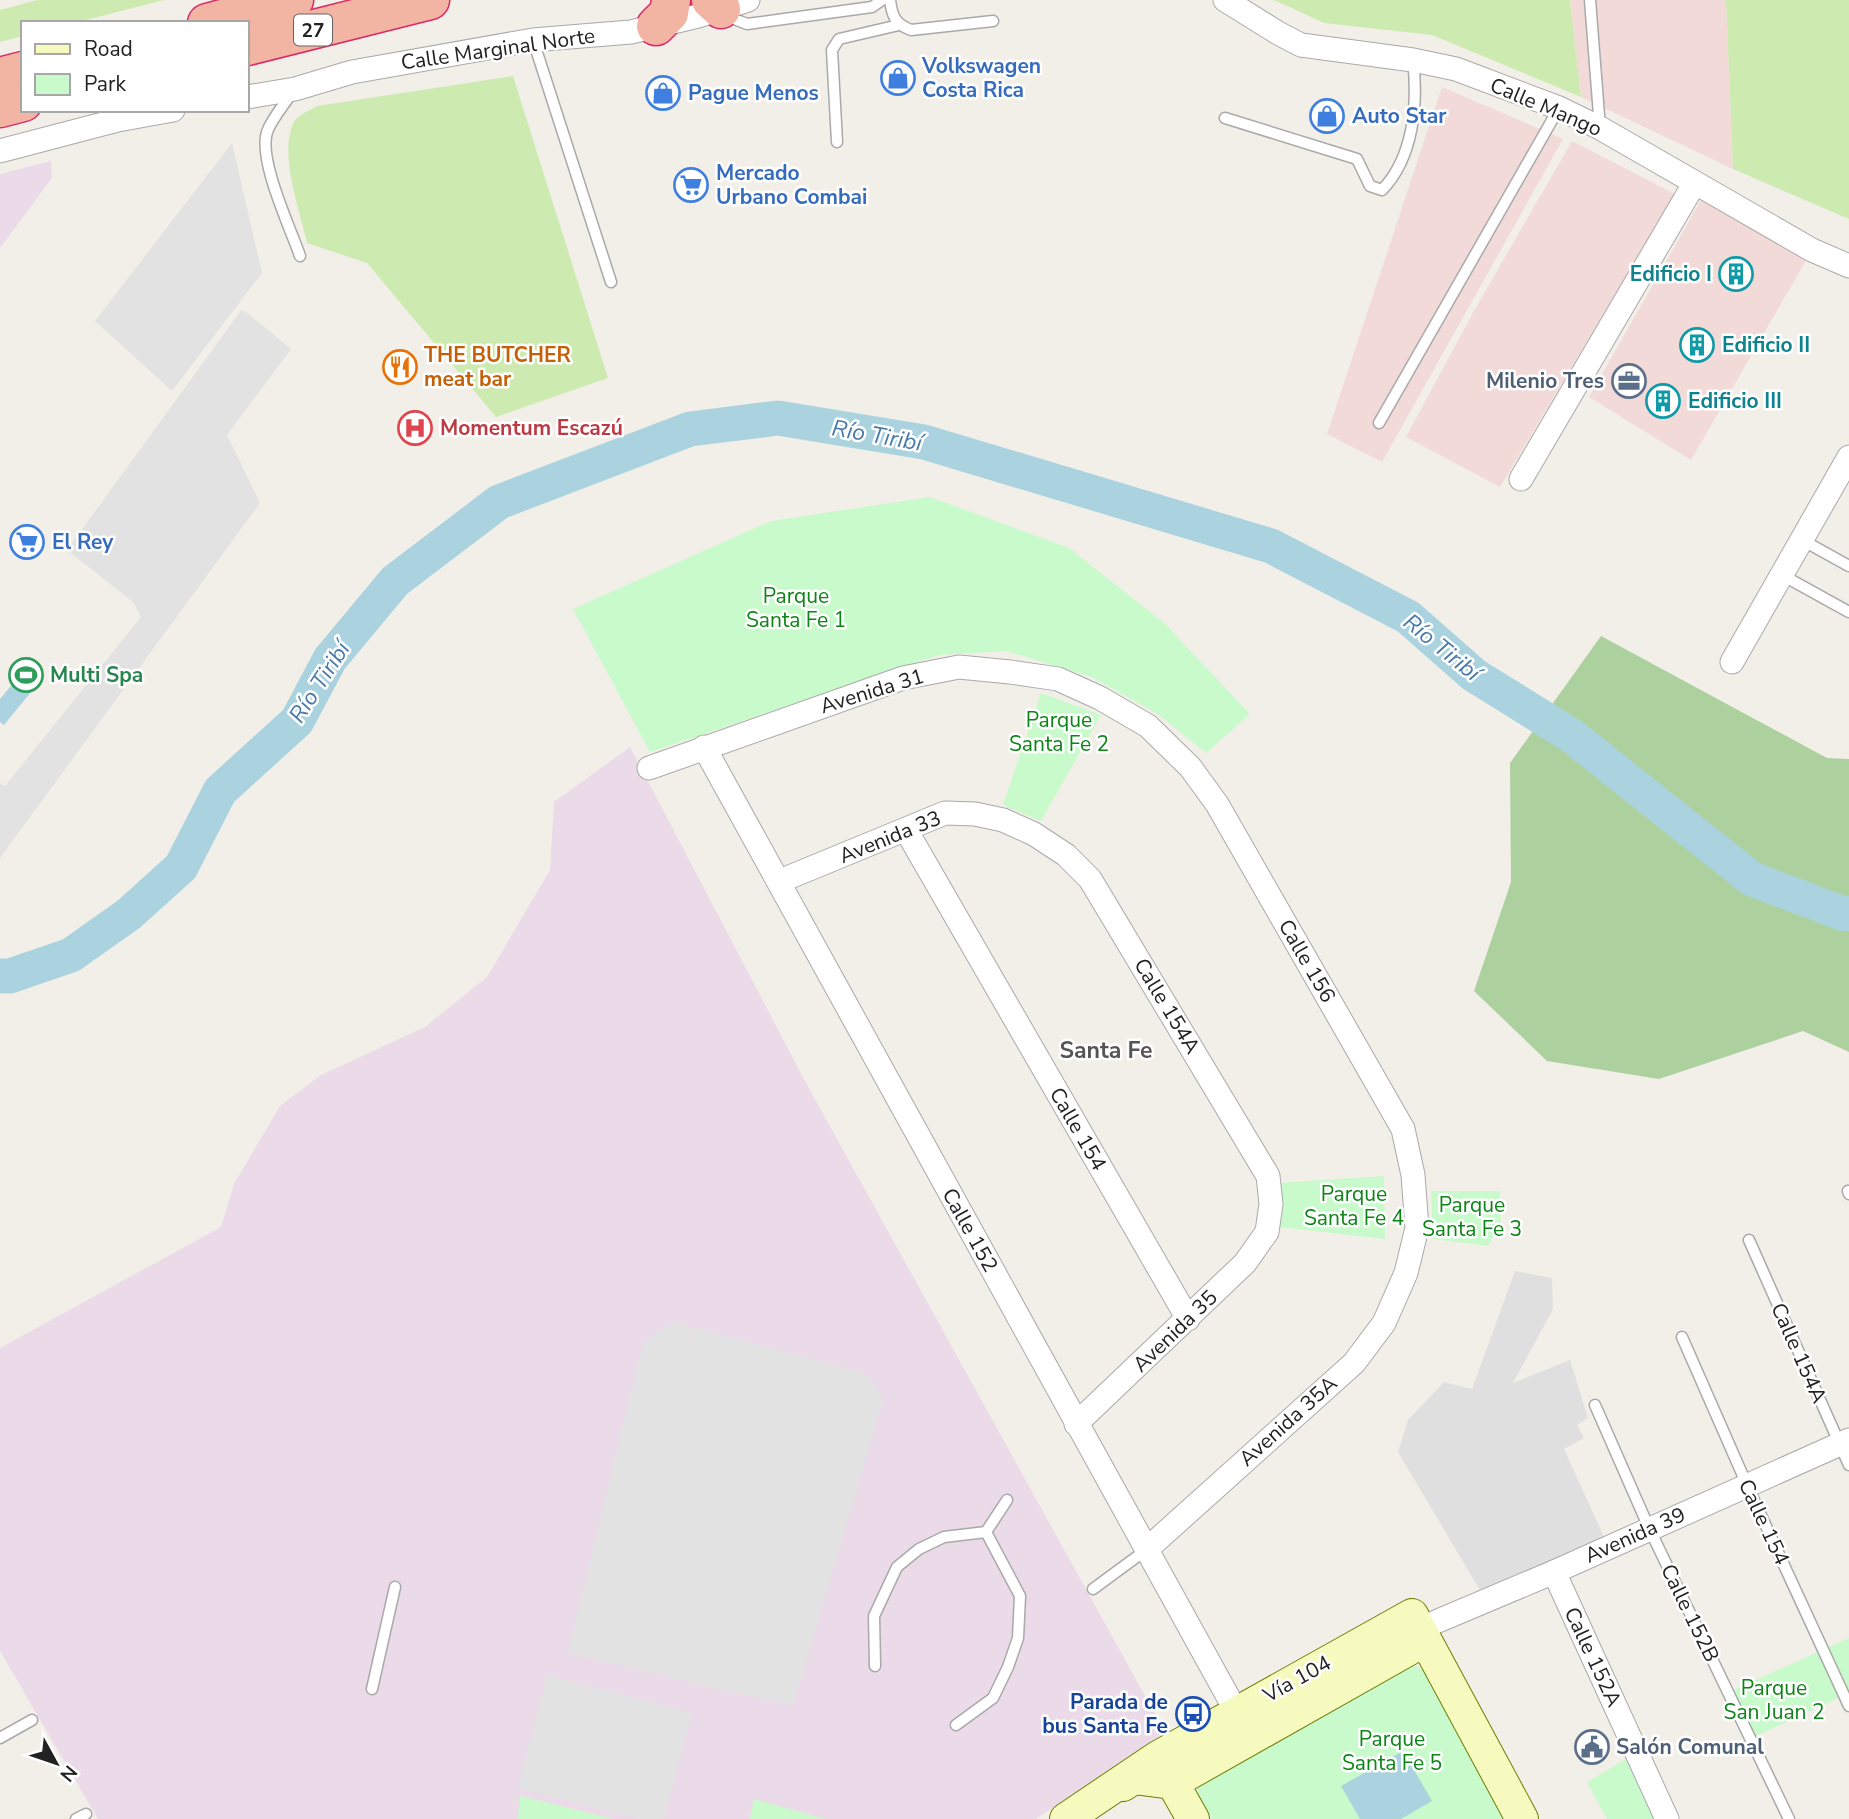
<svg xmlns="http://www.w3.org/2000/svg" width="1849" height="1819" viewBox="0 0 1849 1819" font-family="'Nunito Sans',sans-serif">
	<style>
		.residential { fill: #e0dfdf }
		.commercial { fill: #f2dad9 }
		.industrial { fill: #ebdbe8 }
		.grass { fill: #cdebb0 }
		.forest { fill: #add19e }
		.park { fill: #c8facc }
		.parking { fill: #e2e2e2 }
		.water { fill: #aad3df }
		.lines { fill: none; stroke-linecap: round; stroke-linejoin: round }
		.river { stroke: #aad3df; stroke-width: 35 }
		.service-casing { stroke: #a9a9a9; stroke-width: 13 }
		.minor-casing { stroke: #a9a9a9; stroke-width: 25 }
		.secondary-casing { stroke: #707d05; stroke-width: 34 }
		.trunk-casing { stroke: #dc2a67; stroke-width: 41 }
		.service { stroke: #fff; stroke-width: 10 }
		.minor { stroke: #fff; stroke-width: 23 }
		.secondary { stroke: #f7fabf; stroke-width: 32 }
		.trunk { stroke: #f2b4a3; stroke-width: 38 }
		.labels { text-anchor: middle; stroke-width: 5; stroke-linejoin: round; paint-order: stroke }
		.shield { fill: #fff; stroke: #646464; stroke-width: 2 }
		.shield-label { font-size: 19px; font-weight: bold; fill: #222 }
		.street-label { font-size: 21px; fill: #222; stroke: #fff }
		.shop-label { font-size: 21px; font-weight: bold; fill: #366cbe; stroke: #fff; text-anchor: start }
		.culture-label { font-size: 21px; font-weight: bold; fill: #0d838f; stroke: #fff; text-anchor: start }
		.food-label { font-size: 21px; font-weight: bold; fill: #c56008; stroke: #fff; text-anchor: start }
		.service-label { font-size: 21px; font-weight: bold; fill: #4e5e75; stroke: #fff; text-anchor: end }
		.health-label { font-size: 21px; font-weight: bold; fill: #be3a42; stroke: #fff; text-anchor: start }
		.park-label { font-size: 21px; fill: #0c8416; stroke: #fff }
		.leisure-label { font-size: 21px; font-weight: bold; fill: #27864d; stroke: #fff; text-anchor: start }
		.transit-label { font-size: 21px; font-weight: bold; fill: #164399; stroke: #fff; text-anchor: end }
		.water-label { font-size: 23px; font-style: italic; fill: #4a7aab; stroke: #fff }
		.neighbourhood-label { font-size: 23px; font-weight: bold; fill: #555; stroke: #fff }
	</style>
	<rect width="100%" height="100%" fill="#f2efe9"/>
	<path class="residential" d="M1515 1271 1552 1278 1553 1309 1513 1383 1570 1360 1588 1418 1577 1425 1584 1438 1564 1449 1604 1537 1481 1592 1398 1452 1408 1420 1444 1382 1472 1389Z"/>
	<g class="commercial">
		<path d="M1570 0H1726L1733 169 1581 97Z"/>
		<path d="M1442 87 1563 139 1382 462 1327 434Z"/>
		<path d="M1572 141 1675 194 1500 487 1406 437 1474 311Z"/>
		<path d="M1706 191 1812 250 1691 460 1589 397Z"/>
	</g>
	<g class="industrial">
		<path d="M51 161 52 178 0 248V174Z"/>
		<path d="M630 747 806 1083 1165 1732 1036 1819H98L0 1651V1348L221 1227 234 1184 280 1106 321 1075 425 1027 487 977 550 870 554 802Z"/>
	</g>
	<g class="grass">
		<path d="M37 0H164L74 23H23V36L0 42V10Z"/>
		<path d="M1274 0H1570L1581 97 1432 35 1324 23Z"/>
		<path d="M1726 0H1849V219L1733 169Z"/>
		<path d="M513 76 608 378 496 417 367 263 307 243C300 211 278 153 294 122 298 115 310 110 317 106Z"/>
	</g>
	<path class="forest" d="M1601 636 1827 758 1849 759V1052L1803 1031 1659 1079 1547 1061 1474 991 1511 882 1510 763Z"/>
	<g class="park">
		<path d="M930 497 1069 548 1163 622 1250 714 1206 753 1159 715 1092 677 1006 651 939 655 650 752 573 609 771 521Z"/>
		<path d="M1041 693 1101 715 1041 821 1003 805Z"/>
		<path d="M1384 1176 1385 1239 1279 1227 1278 1183Z"/>
		<path d="M1431 1191H1500L1501 1222 1488 1246 1433 1239Z"/>
		<path d="M1849 1638V1693L1754 1737 1731 1691Z"/>
		<path d="M1407 1665 1419 1667 1427 1675 1508 1819H1211C1203 1807 1195 1796 1198 1782Z"/>
		<path d="M1628 1758 1657 1819H1607L1587 1782Z"/>
		<path d="M520 1796 614 1819H518Z"/>
		<path d="M754 1799 825 1819H750Z"/>
	</g>
	<g class="parking">
		<path d="M232 143 262 273 172 391 95 321Z"/>
		<path d="M242 309 291 349 227 435 260 503 0 858V783L5 786 141 617 133 602 67 550Z"/>
		<path d="M674 1322 868 1375 883 1400 793 1706 568 1653 643 1342Z"/>
		<path d="M547 1675 692 1713 664 1819H639L518 1788Z"/>
	</g>
	<g class="water">
		<path d="M25 669 40 681 4 725 0 722V699Z"/>
		<path d="M1403 1751 1432 1801 1401 1819H1360L1341 1786Z"/>
	</g>
	<g class="lines">
		<path class="river" d="M0 976H10L71 955 129 914 181 867 220 791 297 721 330 659 395 581 499 502 690 429 778 418 924 442 1271 546 1408 617 1474 675 1572 736 1752 879 1844 914 1849 913"/>
		<g class="service-casing">
			<g id="service">
				<path d="M890 0C892 16 895 24 911 30L993 21"/>
				<path d="M1590 0 1600 128"/>
				<path d="M726 13 734 19 747 24 872 7 882 0"/>
				<path d="M533 40 611 282"/>
				<path d="M293 91C285 104 272 118 267 132 258 160 290 227 300 256"/>
				<path d="M1225 118 1357 159 1370 186 1382 190C1414 157 1418 103 1413 60"/>
				<path d="M837 142 832 50 839 39 899 25"/>
				<path d="M1379 423 1559 108"/>
				<path d="M1802 540 1849 566"/>
				<path d="M1782 575 1849 612"/>
				<path d="M1848 1191 1849 1194"/>
				<path d="M1749 1240 1849 1465"/>
				<path d="M1682 1337 1747 1485 1849 1706"/>
				<path d="M1595 1405 1649 1528 1789 1819"/>
				<path d="M1093 1589 1146 1550"/>
				<path d="M875 1666 874 1616 897 1567 919 1549 944 1537 986 1532"/>
				<path d="M372 1689 395 1587"/>
				<path d="M956 1725 993 1698 1008 1667 1018 1638 1020 1596 986 1532 1007 1500"/>
				<path d="M0 1738 32 1720"/>
				<path d="M76 1819 86 1814"/>
			</g>
		</g>
		<g class="minor-casing">
			<g id="minor">
				<path d="M1225 0 1278 33 1301 45 1413 60 1456 69 1559 108 1600 128 1812 250 1849 266"/>
				<path d="M247 97 295 89 352 72 533 40 631 32 698 16 748 0"/>
				<path d="M0 151 118 120 173 110"/>
				<path d="M1521 479 1694 184"/>
				<path d="M1732 662 1849 457"/>
				<path d="M704 747 1237 1713V1721L1233 1724"/>
				<path d="M649 768 903 678 959 667 1010 672 1058 679 1100 698 1148 726 1190 767 1217 804 1403 1129 1413 1175 1417 1228 1406 1273 1384 1323 1354 1363 1146 1550"/>
				<path d="M906 830 1188 1319"/>
				<path d="M780 881 945 813 975 814 1003 820 1034 834 1066 855 1090 879 1268 1176 1271 1204 1267 1232 1245 1263 1076 1424"/>
				<path d="M1554 1572 1667 1819"/>
				<path d="M1419 1629 1554 1572 1849 1440"/>
			</g>
		</g>
		<g class="secondary-casing">
			<g id="secondary">
				<path d="M1162 1764 1193 1819"/>
				<path d="M1123 1785 1134 1778 1172 1783 1425 1640"/>
				<path d="M1066 1819 1158 1757 1412 1615 1522 1819"/>
			</g>
		</g>
		<g class="trunk-casing">
			<g id="trunk">
				<path d="M711 0 721 9"/>
				<path d="M207 23 294 0"/>
				<path d="M656 26 669 13 671 0"/>
				<path d="M247 46 430 0"/>
				<path d="M0 77 23 71"/>
				<path d="M0 108 23 102"/>
			</g>
		</g>
		<use href="#service" class="service"/>
		<use href="#minor" class="minor"/>
		<use href="#secondary" class="secondary"/>
		<use href="#trunk" class="trunk"/>
	</g>
	<defs>
		<g id="shop-ring" transform="scale(1.75)"><circle r="9.5" fill="#fff" stroke="#3f7fe0" stroke-width="1.5"/><path d="M-5-2.5h2.3a2.7 3.5 0 0 1 5.4 0H5L5.5 6h-11ZM-1.5-2.5h3a1.5 2.3 0 0 0-3 0Z" fill="#3f7fe0"/></g>
		<g id="supermarket-ring" transform="scale(1.75)"><circle r="9.5" fill="#fff" stroke="#3f7fe0" stroke-width="1.5"/><path d="M-6-5.5h2.5l.6 2H6L4.5 2H-2.5L-4.4-4H-6ZM-1.5 3.2a1.3 1.3 0 1 0 .1 0ZM3 3.2a1.3 1.3 0 1 0 .1 0Z" fill="#3f7fe0"/></g>
		<g id="building-ring" transform="scale(1.75)"><circle r="9.5" fill="#fff" stroke="#0f9aa8" stroke-width="1.5"/><path d="M-4-6H4V6H1V3H-1V6H-4ZM-2.5-4.3h1.7v1.8h-1.7ZM.8-4.3h1.7v1.8H.8ZM-2.5-1h1.7V.8h-1.7ZM.8-1h1.7V.8H.8Z" fill="#0f9aa8"/></g>
		<g id="restaurant-ring" transform="scale(1.75)"><circle r="9.5" fill="#fff" stroke="#e8710a" stroke-width="1.5"/><path d="M-5-6h1v4h1v-4h1v4h1v-4h1v5L-1.5 .5V6h-2V.5L-5-1ZM5-6V6H3V1.5H1.5Q1.5-4 5-6Z" fill="#e8710a"/></g>
		<g id="office-ring" transform="scale(1.75)"><circle r="9.5" fill="#fff" stroke="#5c6f8a" stroke-width="1.5"/><path d="M-6-3h4V-5.5h4V-3h4V5H-6ZM-1-4.5V-3h2v-1.5ZM-6 0V1H6V0Z" fill="#5c6f8a"/></g>
		<g id="hospital-ring" transform="scale(1.75)"><circle r="9.5" fill="#fff" stroke="#e0444e" stroke-width="1.5"/><path d="M-5-5h3v3.5h4V-5h3V5h-3V1.5h-4V5h-3Z" fill="#e0444e"/></g>
		<g id="stadium-ring" transform="scale(1.75)"><circle r="9.5" fill="#fff" stroke="#2e9e5b" stroke-width="1.5"/><path d="M0-5a6.5 5 0 1 0 0 10a6.5 5 0 1 0 0-10ZM-3.5-1.8h7v3.6h-7Z" fill="#2e9e5b"/></g>
		<g id="bus-ring" transform="scale(1.75)"><circle r="9.5" fill="#fff" stroke="#1a4fb4" stroke-width="1.5"/><path d="M-5-6H5V4H4V6H2V4H-2V6H-4V4H-5ZM-3.5-4V0h7V-4ZM-3.5 1.2v1.5H-2V1.2ZM2 1.2v1.5H3.5V1.2Z" fill="#1a4fb4"/></g>
		<g id="civic-ring" transform="scale(1.75)"><circle r="9.5" fill="#fff" stroke="#5c6f8a" stroke-width="1.5"/><path d="M-.6-6.5H3V-4.5H.6V-3L4-1V1h2V6H-6V1h2V-1L-.6-3ZM-1.2 2.5V6h2.4V2.5Z" fill="#5c6f8a"/></g>
	</defs>
	<g fill-rule="evenodd">
		<use href="#shop-ring" x="898" y="78"/>
		<use href="#shop-ring" x="663" y="93"/>
		<use href="#shop-ring" x="1327" y="116"/>
		<use href="#supermarket-ring" x="691" y="185"/>
		<use href="#building-ring" x="1736" y="274"/>
		<use href="#building-ring" x="1697" y="345"/>
		<use href="#restaurant-ring" x="400" y="367"/>
		<use href="#office-ring" x="1629" y="381"/>
		<use href="#building-ring" x="1663" y="401"/>
		<use href="#hospital-ring" x="415" y="428"/>
		<use href="#supermarket-ring" x="27" y="542"/>
		<use href="#stadium-ring" x="26" y="675"/>
		<use href="#bus-ring" x="1193" y="1714"/>
		<use href="#civic-ring" x="1592" y="1747"/>
	</g>
	<g class="labels">
		<rect class="shield" x="294" y="14.5" width="38" height="31" rx="5"/>
		<g class="shield-label">
			<text x="313" y="37">27</text>
		</g>
		<g class="street-label">
			<text transform="translate(498 49) rotate(-8)" y="7">Calle Marginal Norte</text>
			<text transform="translate(1546 107) rotate(23)" y="7">Calle Mango</text>
			<text transform="translate(872 691) rotate(-17)" y="7">Avenida 31</text>
			<text transform="translate(890 837) rotate(-22)" y="7">Avenida 33</text>
			<text transform="translate(1307 961) rotate(60)" y="7">Calle 156</text>
			<text transform="translate(1167 1006) rotate(59)" y="7">Calle 154A</text>
			<text transform="translate(1078 1129) rotate(60)" y="7">Calle 154</text>
			<text transform="translate(970 1230) rotate(61)" y="7">Calle 152</text>
			<text transform="translate(1175 1331) rotate(-44)" y="7">Avenida 35</text>
			<text transform="translate(1799 1353) rotate(66)" y="7">Calle 154A</text>
			<text transform="translate(1288 1421) rotate(-42)" y="7">Avenida 35A</text>
			<text transform="translate(1764 1522) rotate(65)" y="7">Calle 154</text>
			<text transform="translate(1635 1535) rotate(-24)" y="7">Avenida 39</text>
			<text transform="translate(1690 1613) rotate(64)" y="7">Calle 152B</text>
			<text transform="translate(1593 1657) rotate(65)" y="7">Calle 152A</text>
			<text transform="translate(1297 1679) rotate(-29)" y="7">Vía 104</text>
		</g>
		<g class="shop-label">
			<text x="922" y="73">Volkswagen<tspan x="922" dy="24">Costa Rica</tspan></text>
			<text x="688" y="100">Pague Menos</text>
			<text x="1352" y="123">Auto Star</text>
			<text x="716" y="180">Mercado<tspan x="716" dy="24">Urbano Combai</tspan></text>
			<text x="52" y="549">El Rey</text>
		</g>
		<g class="culture-label">
			<text x="1712" y="281" text-anchor="end">Edificio I</text>
			<text x="1722" y="352">Edificio II</text>
			<text x="1688" y="408">Edificio III</text>
		</g>
		<g class="food-label">
			<text x="424" y="362">THE BUTCHER<tspan x="424" dy="24">meat bar</tspan></text>
		</g>
		<g class="service-label">
			<text x="1604" y="388">Milenio Tres</text>
			<text x="1616" y="1754" text-anchor="start">Salón Comunal</text>
		</g>
		<g class="health-label">
			<text x="440" y="435">Momentum Escazú</text>
		</g>
		<g class="park-label">
			<text x="796" y="603">Parque<tspan x="796" dy="24">Santa Fe 1</tspan></text>
			<text x="1059" y="727">Parque<tspan x="1059" dy="24">Santa Fe 2</tspan></text>
			<text x="1354" y="1201">Parque<tspan x="1354" dy="24">Santa Fe 4</tspan></text>
			<text x="1472" y="1212">Parque<tspan x="1472" dy="24">Santa Fe 3</tspan></text>
			<text x="1774" y="1695">Parque<tspan x="1774" dy="24">San Juan 2</tspan></text>
			<text x="1392" y="1746">Parque<tspan x="1392" dy="24">Santa Fe 5</tspan></text>
		</g>
		<g class="leisure-label">
			<text x="50" y="682">Multi Spa</text>
		</g>
		<g class="transit-label">
			<text x="1168" y="1709">Parada de<tspan x="1168" dy="24">bus Santa Fe</tspan></text>
		</g>
		<g class="water-label">
			<text transform="translate(877 435) rotate(10)" y="8">Río Tiribí</text>
			<text transform="translate(1442 647) rotate(39)" y="8">Río Tiribí</text>
			<text transform="translate(319 682) rotate(-57)" y="8">Río Tiribí</text>
		</g>
		<g class="neighbourhood-label">
			<text x="1106" y="1058">Santa Fe</text>
		</g>
	</g>
	<rect x="21" y="21" width="228" height="91" fill="#ffffff" stroke="#a7a7a7" stroke-width="2"/>
	<rect x="35" y="44" width="35" height="10" fill="#f7fabf" stroke="#a7a7a7" stroke-width="2"/>
	<text x="84" y="56" font-size="21" fill="#222222">Road</text>
	<rect x="35" y="74" width="35" height="21" fill="#c8facc" stroke="#a7a7a7" stroke-width="2"/>
	<text x="84" y="91" font-size="21" fill="#222222">Park</text>
	<g transform="translate(56 1763) rotate(130)" stroke="#ffffff" stroke-width="5" paint-order="stroke">
	<path d="M0-5L12 26L0 18L-12 26Z" fill="#222222"/>
	<text y="-10" font-size="19" font-weight="bold" text-anchor="middle" fill="#222222">N</text>
	</g>
</svg>
